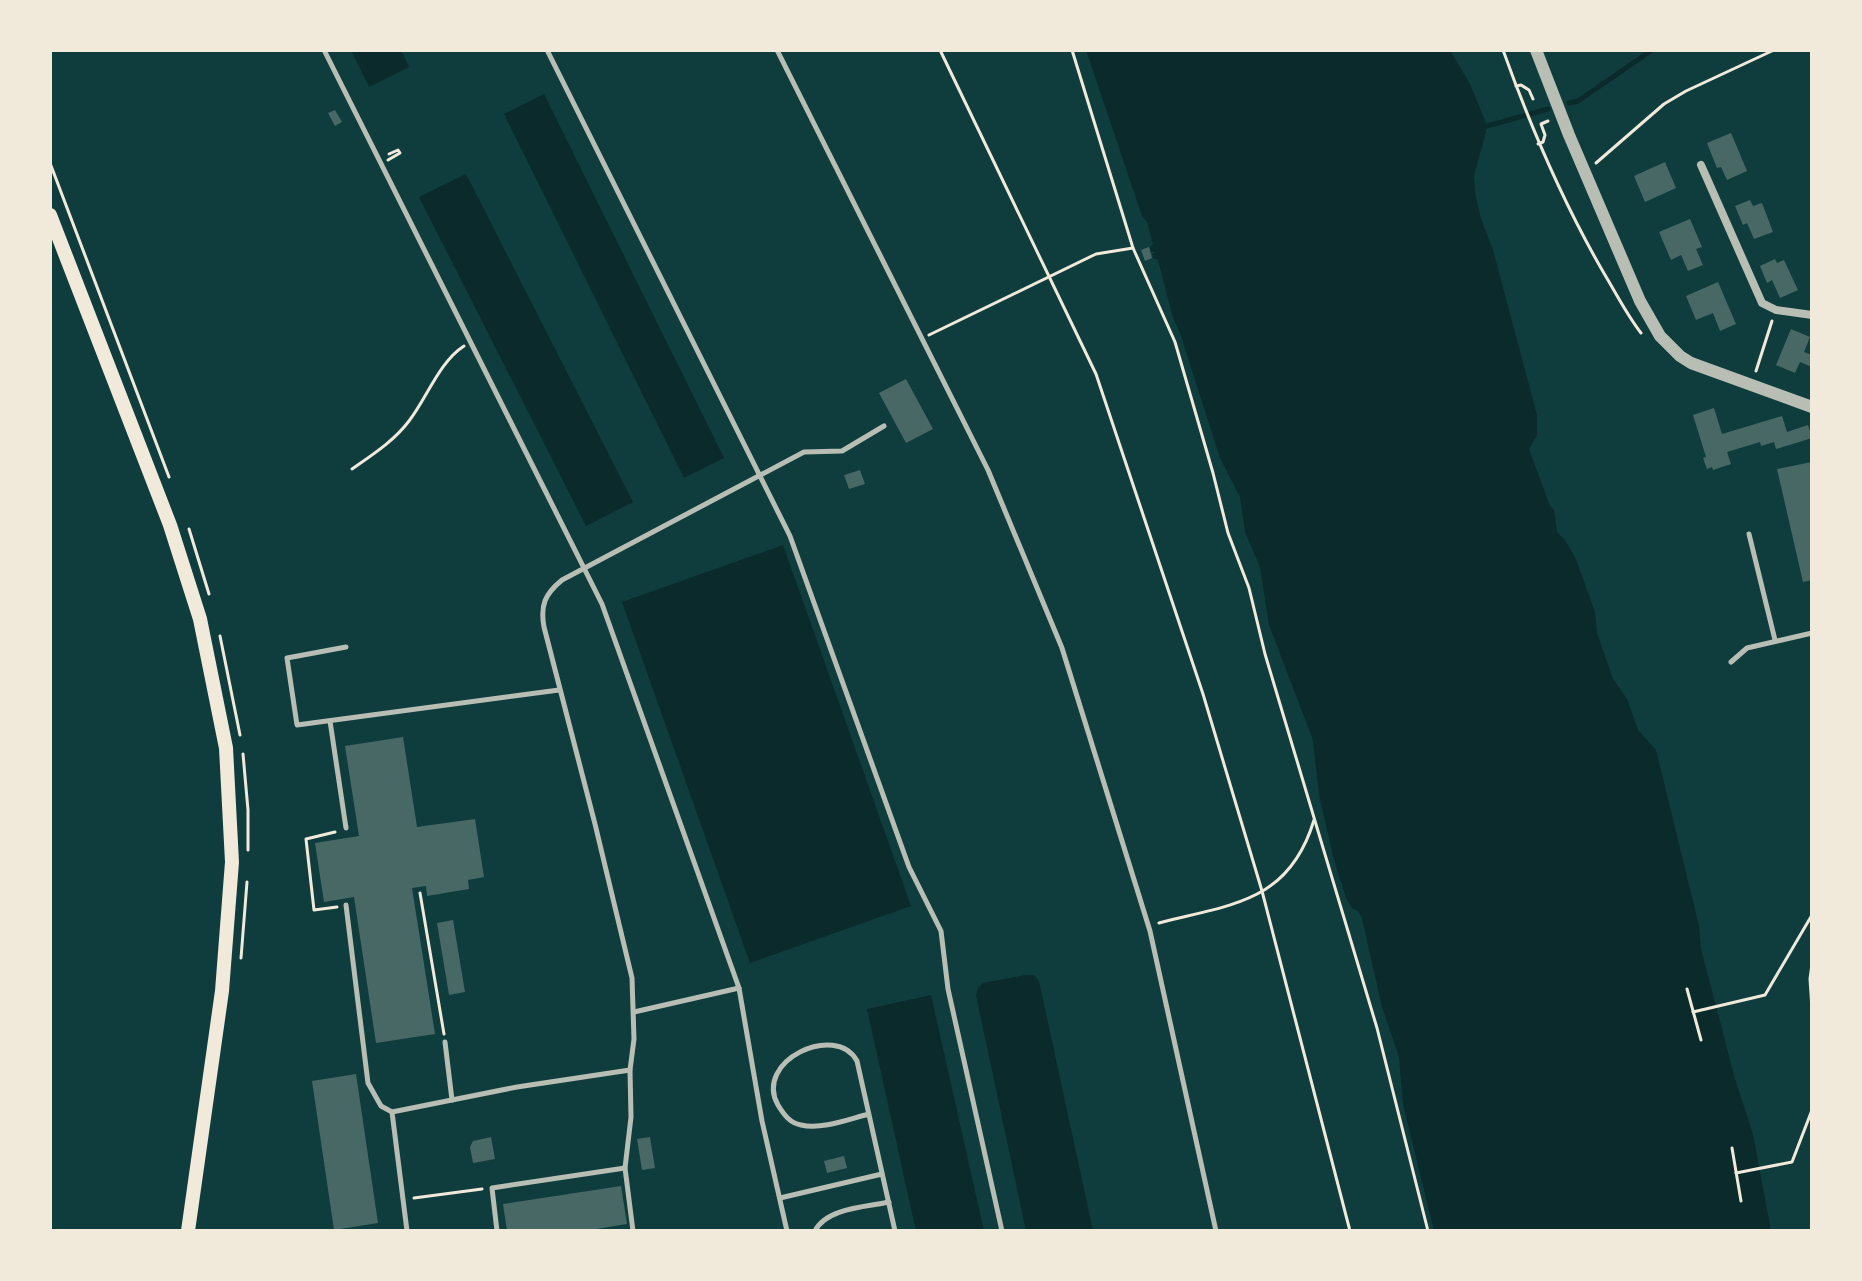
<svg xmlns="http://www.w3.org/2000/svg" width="1862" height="1281" viewBox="0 0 1862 1281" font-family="Helvetica,sans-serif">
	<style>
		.water { fill: #0a2a2b }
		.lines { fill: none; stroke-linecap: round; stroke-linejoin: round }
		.stream { stroke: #0a2a2b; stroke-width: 5 }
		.building { fill: #486865 }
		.path { stroke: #f1e9da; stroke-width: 3 }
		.service { stroke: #b8beb3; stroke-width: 5 }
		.minor { stroke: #b8beb3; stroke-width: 8 }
		.tertiary { stroke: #b8beb3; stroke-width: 12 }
		.secondary { stroke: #f1e9da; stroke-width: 14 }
	</style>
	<rect width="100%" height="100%" fill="#0f3d3e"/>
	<g class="water">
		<path d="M351 50H401L409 67 369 87Z"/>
		<path d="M1086 50H1450L1470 84 1486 123V132L1474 175 1475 193 1481 219 1493 250 1537 415V435L1529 449 1550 506 1554 510 1557 532 1564 539 1575 557 1595 612 1597 633 1613 679 1627 699 1638 730 1656 750 1699 926 1701 949 1735 1079 1753 1134 1771 1231H1434L1403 1104 1399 1057 1382 1007 1362 918 1358 911 1352 908 1346 898 1334 860 1319 795 1313 740 1269 625 1260 567 1245 532 1240 497 1220 458 1180 333 1173 318 1158 260 1153 258 1152 254 1155 252H1151L1150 247 1153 244 1147 222 1142 216Z"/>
		<path d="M544 94 724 458 684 478 504 114Z"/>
		<path d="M466 174 633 502 586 526 419 197Z"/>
		<path d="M783 545 911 906 750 963 622 602Z"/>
		<path d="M1026 975H1034L1039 981 1093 1231H1026L976 995 978 988 983 983Z"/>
		<path d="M931 995 984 1231H916L867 1009Z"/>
	</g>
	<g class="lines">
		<g class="stream">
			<path d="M1569 103 1578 101 1652 50"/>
			<path d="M1480 128 1548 109"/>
		</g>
	</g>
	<g class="building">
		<path d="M335 110 342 122 335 126 328 113Z"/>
		<path d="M1731 133 1747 171 1727 180 1721 167 1717 168 1707 143Z"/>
		<path d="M1665 162 1676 188 1645 202 1634 176Z"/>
		<path d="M1750 200 1753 206 1762 203 1773 232 1754 239 1747 223 1743 225 1735 206Z"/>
		<path d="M1690 219 1702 247 1696 249 1703 265 1688 271 1681 255 1671 260 1659 232Z"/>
		<path d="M1149 247 1152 258 1145 261 1141 250Z"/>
		<path d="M1775 259 1777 263 1784 260 1798 290 1780 298 1772 280 1767 283 1760 266Z"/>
		<path d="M1718 282 1736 324 1720 331 1713 313 1696 320 1686 296Z"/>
		<path d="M1791 329 1810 337 1804 352 1812 355V367L1800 362 1795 373 1776 365Z"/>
		<path d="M906 379 933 429 906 443 879 393Z"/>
		<path d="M1714 408 1722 434 1782 416 1787 432 1808 425 1812 438 1776 449 1774 442 1761 446 1760 442 1727 452 1731 464 1713 470 1712 467 1707 469 1703 458 1706 457 1693 415Z"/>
		<path d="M1812 462V580L1803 582 1777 469Z"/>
		<path d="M860 470 865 484 849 489 844 475Z"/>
		<path d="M403 737 417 827 475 819 484 877 468 880 469 889 427 896 426 886 412 888 435 1034 376 1043 354 897 324 902 315 843 359 836 345 746Z"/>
		<path d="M453 920 465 992 449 995 437 923Z"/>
		<path d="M356 1074 378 1223 334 1230 312 1081Z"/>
		<path d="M491 1137 495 1159 473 1163 470 1147 473 1141Z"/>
		<path d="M650 1137 655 1168 642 1170 637 1139Z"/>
		<path d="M844 1156 847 1168 827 1173 824 1161Z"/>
		<path d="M621 1186 627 1224 584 1231H507L503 1204Z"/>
	</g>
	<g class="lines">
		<g class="path">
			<path d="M940 50 1096 374 1203 694 1262 891 1350 1231"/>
			<path d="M1072 50 1133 248 1175 342 1213 473 1228 533 1249 588 1265 654 1377 1028 1428 1231"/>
			<path d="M1503 50C1531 128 1563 203 1605 275 1617 295 1627 315 1641 333"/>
			<path d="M1516 86 1521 85 1529 90 1533 99"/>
			<path d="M1538 144 1543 142 1545 135 1541 124 1548 121"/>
			<path d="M388 160 400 153 398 150 389 154"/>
			<path d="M50 163 169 477"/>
			<path d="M1596 163 1664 104 1686 91 1774 50"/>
			<path d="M929 335 1096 254 1133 248"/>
			<path d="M1756 371 1772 321"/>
			<path d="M352 469C372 455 394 441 409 421 427 398 439 362 464 346"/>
			<path d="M189 529 209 594"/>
			<path d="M220 636 240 735"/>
			<path d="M243 754 248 810V850"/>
			<path d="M335 832 306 839 314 910 337 907"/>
			<path d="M420 893 444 1034"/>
			<path d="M1159 923C1231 904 1289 903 1314 820"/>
			<path d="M241 958 247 882"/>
			<path d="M1812 964 1810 979 1812 1009"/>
			<path d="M1687 989 1701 1040"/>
			<path d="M1693 1012 1765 995 1812 915"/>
			<path d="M1732 1148 1741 1201"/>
			<path d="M1736 1173 1792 1162 1812 1110"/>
			<path d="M414 1198 482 1189"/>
		</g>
		<g class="service">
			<path d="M324 50 602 604 739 988 762 1121 787 1231"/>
			<path d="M547 50 790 536 909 867 941 931 948 989 1002 1231"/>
			<path d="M777 50 988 470 1062 648 1150 931 1216 1231"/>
			<path d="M1749 534 1775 640"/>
			<path d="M346 647 287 658 297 725 559 690"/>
			<path d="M1731 662 1747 648 1812 633"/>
			<path d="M330 721 346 828"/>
			<path d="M346 905 368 1083 381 1106 392 1112"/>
			<path d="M634 1012 739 988"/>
			<path d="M445 1042 452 1100"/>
			<path d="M869 1114C849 1119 822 1130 801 1125 790 1123 784 1115 778 1105 753 1061 836 1022 857 1061L895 1231"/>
			<path d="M780 1198 882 1174"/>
			<path d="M407 1231 392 1112 517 1087 630 1070"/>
			<path d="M497 1231 492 1188 625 1168"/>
			<path d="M633 1231 625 1168 631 1117 630 1070 634 1039 632 978 595 824 544 627C540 605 545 594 562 580L804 452 842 451 884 426"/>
			<path d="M815 1231C826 1208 866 1207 889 1202"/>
		</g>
		<path class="minor" d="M1701 165 1762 303 1776 310 1812 315"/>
		<path class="tertiary" d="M1536 50 1569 135 1640 301 1660 336 1680 356 1691 363 1812 407"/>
		<path class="secondary" d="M50 215 170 525 200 619 226 748 232 862 222 991 188 1231"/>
	</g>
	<rect width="1862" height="1281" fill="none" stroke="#f1e9da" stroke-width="104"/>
</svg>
